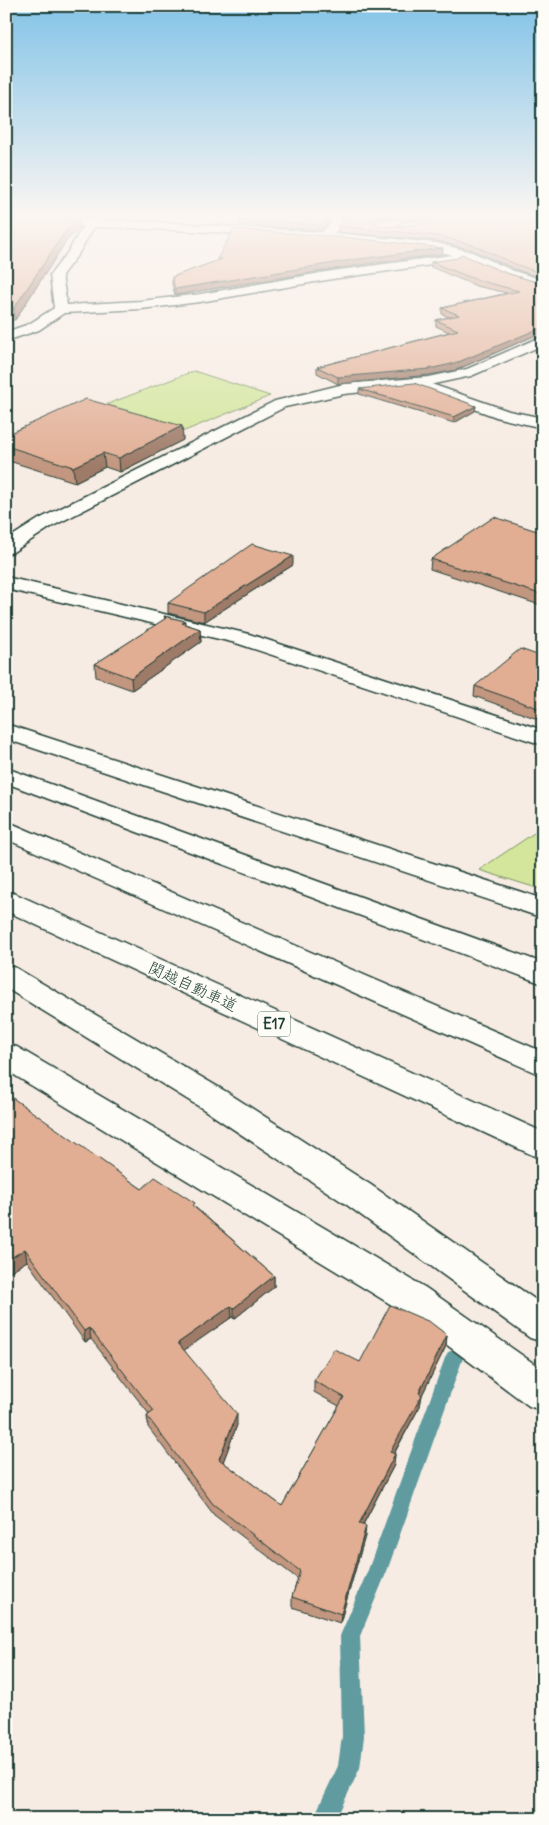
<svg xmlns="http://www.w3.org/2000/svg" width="549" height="1825" viewBox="0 0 549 1825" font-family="Delius,'Klee One',sans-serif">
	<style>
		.green { fill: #d3e69b; stroke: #799268 }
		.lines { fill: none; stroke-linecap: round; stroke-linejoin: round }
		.stream { fill: #5f9b9f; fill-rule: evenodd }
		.minor-casing { stroke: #1f3d34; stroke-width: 3 }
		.tertiary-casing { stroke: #1f3d34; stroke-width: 3 }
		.motorway-casing { stroke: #1f3d34; stroke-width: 3 }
		.minor { fill: #fdfcf7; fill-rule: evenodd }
		.tertiary { fill: #fdfcf7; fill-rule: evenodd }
		.motorway { fill: #fdfcf7; fill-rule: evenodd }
		.wall { fill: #c2967f; stroke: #1f3d34 }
		.shaded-wall { fill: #9e7a68; stroke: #1f3d34 }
		.building { fill: #e1ae94; stroke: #1f3d34 }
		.labels { text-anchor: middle; stroke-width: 4; stroke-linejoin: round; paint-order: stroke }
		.shield { fill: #fdfcf7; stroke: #62766e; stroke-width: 1 }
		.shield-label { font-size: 15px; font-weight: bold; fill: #1f3d34 }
		.street-label { font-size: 16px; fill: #1f3d34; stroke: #fdfcf7 }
	</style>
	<rect width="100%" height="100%" fill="#f7ece3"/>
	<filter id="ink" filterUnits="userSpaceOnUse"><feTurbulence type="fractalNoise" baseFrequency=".02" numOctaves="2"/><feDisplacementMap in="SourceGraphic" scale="10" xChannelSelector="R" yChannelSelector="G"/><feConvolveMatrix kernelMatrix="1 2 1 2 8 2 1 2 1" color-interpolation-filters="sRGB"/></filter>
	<g filter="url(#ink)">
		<g class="green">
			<path d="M194 371 270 396 182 432 105 405Z"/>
			<path d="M543 827V890L479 870Z"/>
		</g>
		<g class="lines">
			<path class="stream" d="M454 1350 460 1352 463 1358 387 1571 360 1636 364 1736 360 1768 336 1819H313L338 1766 342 1736 340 1636 368 1570 445 1358 448 1352Z"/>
			<g class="minor-casing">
				<g id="minor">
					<path d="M315 214C326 213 337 214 345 222L334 233 437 243 472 252 514 271 543 280V288L506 277 458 256 459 258 457 261 453 262 332 279 200 302 141 309 64 313 39 330 6 341V332L29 324 54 308 50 275 68 252 83 226 6 224V218L155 222 322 232 332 223ZM94 227C209 230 323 239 437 251L452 255 332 271 200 294 141 301 67 305 62 275 79 253Z"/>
					<path d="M443 214H457C448 224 407 235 397 226L403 223 431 220Z"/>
					<path d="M414 378 509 411 543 418V428L499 418 409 385 407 382 409 379Z"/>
					<path d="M6 577 249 634 543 730V745L236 643 6 589Z"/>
					<path d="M6 724 543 899V918L6 739Z"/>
					<path d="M6 1044 17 1047 426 1288 543 1370V1411L529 1406 400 1310 6 1070Z"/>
				</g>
			</g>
			<g class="tertiary-casing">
				<path id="tertiary" d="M543 336V345L471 376 429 385 344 394 285 407 51 527 13 552 6 554V540L39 519 275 401 344 384 429 377 467 369Z"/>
			</g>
			<g class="motorway-casing">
				<g id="motorway">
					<path d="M6 768 543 963V984L6 783Z"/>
					<path d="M6 821 543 1052V1076L6 839Z"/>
					<path d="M6 891 16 894 543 1132V1160L6 911Z"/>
					<path d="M6 965 16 968 225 1091 371 1185 543 1305V1342L530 1338 347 1205 203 1109 6 988Z"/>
				</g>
			</g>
			<use href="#minor" class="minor"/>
			<use href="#tertiary" class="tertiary"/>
			<use href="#motorway" class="motorway"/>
		</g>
		<g class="wall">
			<path d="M6 214H94L89 218H79L80 228 67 240 15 320H6Z"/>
			<path d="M334 214H438L416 220H380L374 222 378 225 389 227 415 225 543 214V279L515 269 473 250 437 241 338 232V226L344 220 339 216Z"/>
			<path d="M329 218V223L321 230 239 225V220Z"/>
			<path d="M443 248 442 254 359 265 175 295 172 284V277L217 261V259Z"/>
			<path d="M431 262 506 273 543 284V332L456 370 429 375 338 384 317 373V367L449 332 436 326V320L449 317 442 314V308L507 293 476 286 431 267Z"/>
			<path d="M359 389 476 406 475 411 454 423 359 394Z"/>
			<path d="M182 426 183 440 120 472 105 467 75 482 6 460V435Z"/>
			<path d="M543 533V606L430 569 431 559Z"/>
			<path d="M293 565 204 622 168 613V603Z"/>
			<path d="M164 616 185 621V624L200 629 201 642 132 690 96 677 95 664 165 619Z"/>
			<path d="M543 657V721L474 696 475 686Z"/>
			<path d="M6 1095 142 1189 196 1208 274 1276V1287L234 1319 232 1317 184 1350 237 1425 223 1462 282 1506 339 1406 314 1392V1381L360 1362 447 1335 446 1346 422 1395 420 1406 394 1454H395L394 1465 363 1525 365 1536 340 1623 292 1607V1597L298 1579 214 1515 148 1427 147 1416 149 1414 91 1339 85 1342 27 1261 6 1274Z"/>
		</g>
		<g class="shaded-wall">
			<path d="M89 214H94L89 218Z"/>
			<path d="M422 214H438L416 220V215Z"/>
			<path d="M380 215V220L371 223 370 221 371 218Z"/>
			<path d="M79 218 80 228 67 240 15 320 14 308 66 230Z"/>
			<path d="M329 218V223L321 230V225Z"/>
			<path d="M443 248 442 254 359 265 175 295V289L359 259Z"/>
			<path d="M543 327V332L456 370 429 375 338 384V377Z"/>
			<path d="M476 406 475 411 454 423V417Z"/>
			<path d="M182 426 183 440 120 472 119 458Z"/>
			<path d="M103 453 105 467 75 482 73 467Z"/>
			<path d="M293 556V565L204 622V612Z"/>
			<path d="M200 629 201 642 132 690 131 678Z"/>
			<path d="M25 1249 27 1261 6 1274V1261Z"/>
			<path d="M274 1276V1287L234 1319V1308Z"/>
			<path d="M231 1306 232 1317 179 1354 178 1343Z"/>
			<path d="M89 1328 91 1339 85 1342 84 1331Z"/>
			<path d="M447 1335 446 1346 422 1395 420 1406 389 1462 390 1452Z"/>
			<path d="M237 1414V1425L220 1470 219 1459Z"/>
			<path d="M395 1454 394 1465 358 1534 359 1524Z"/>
			<path d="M366 1526 365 1536 340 1623 341 1614Z"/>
		</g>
		<g class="building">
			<path d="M243 214H320L329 218 321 225 239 220Z"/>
			<path d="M343 214H422L416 215H380L371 218 370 221 378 225 389 227 415 225 441 219 452 214H543V274L515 264 473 245 438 236 338 226 347 217Z"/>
			<path d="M6 216 79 218 66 230 14 308H6Z"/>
			<path d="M234 229 352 238 443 248 359 259 175 289 172 277 222 259H217Z"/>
			<path d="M461 254 506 273 543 284V327L456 363 429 369 338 377 317 367 458 330 436 320 459 315 442 308 519 291 477 280 431 262 458 258Z"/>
			<path d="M414 383 476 406 454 417 359 389Z"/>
			<path d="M86 399 182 426 119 458 103 453 73 467 6 446V435Z"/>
			<path d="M494 517 543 533V595L431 559Z"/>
			<path d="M252 544 293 556 204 612 168 603Z"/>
			<path d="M164 616 185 621 182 623 200 629 131 678 95 664 166 618Z"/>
			<path d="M520 649 543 657V710L475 686Z"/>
			<path d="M7 1094 142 1189 155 1177 195 1203 193 1206 274 1276 234 1308 231 1306 178 1343 237 1414 219 1459 282 1506 344 1397 314 1381 334 1349 360 1362 390 1305 430 1322 447 1335 419 1393 422 1395 390 1452 395 1454 359 1524 366 1526 341 1614 292 1597 300 1571 213 1504 147 1416 154 1411 89 1328 84 1331 25 1249 6 1261Z"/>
		</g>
	</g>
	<linearGradient id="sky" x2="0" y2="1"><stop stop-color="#82c3e8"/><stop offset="0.46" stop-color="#fbf6f2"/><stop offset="1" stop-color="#fbf6f2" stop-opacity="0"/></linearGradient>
	<rect width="549" height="469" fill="url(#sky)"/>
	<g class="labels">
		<rect class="shield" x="258" y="1011.5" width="32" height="25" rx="4"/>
		<g class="shield-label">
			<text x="274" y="1029">E17</text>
		</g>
		<g class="street-label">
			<text transform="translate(193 986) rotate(25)" y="6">関越自動車道</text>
		</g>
	</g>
	<rect width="549" height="1825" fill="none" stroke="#fdfcf7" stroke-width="25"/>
	<rect x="12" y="12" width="524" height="1800" fill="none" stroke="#1f3d34" stroke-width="2" filter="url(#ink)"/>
</svg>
